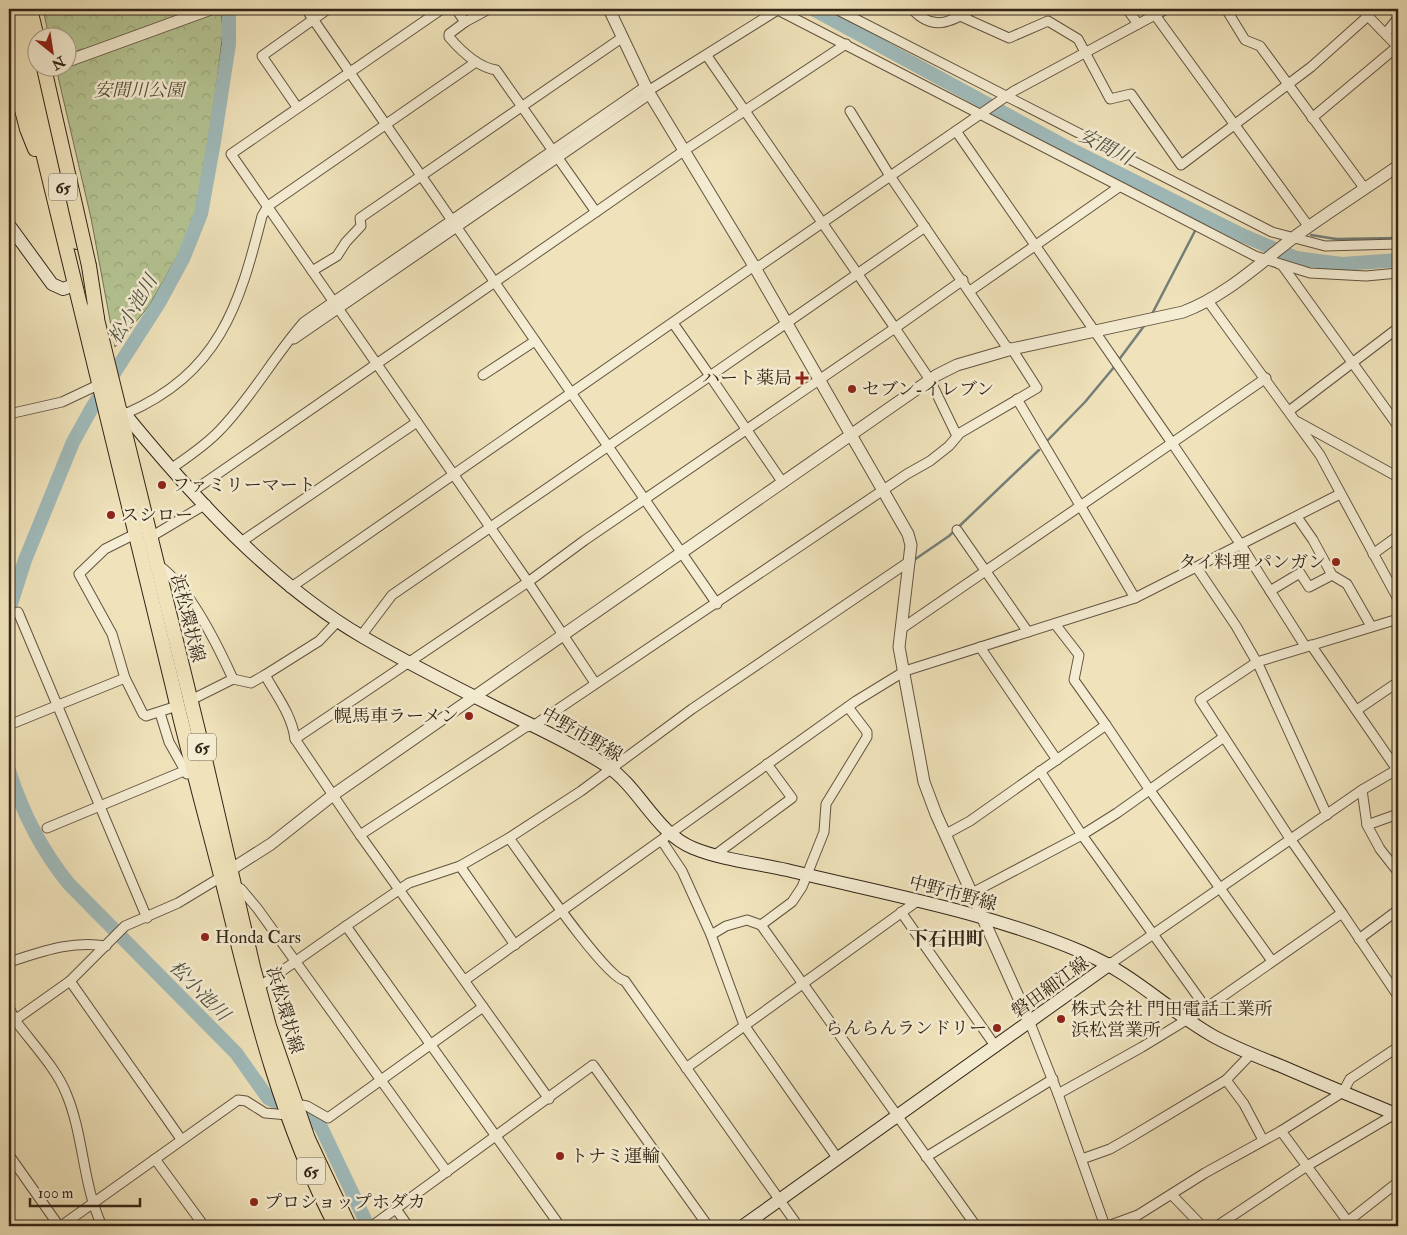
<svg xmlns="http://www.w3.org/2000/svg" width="1407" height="1235" viewBox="0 0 1407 1235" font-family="'IM FELL Double Pica','Noto Serif JP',serif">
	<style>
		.forest { fill: url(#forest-crowns); stroke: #747556 }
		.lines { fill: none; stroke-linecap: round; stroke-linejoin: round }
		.stream { stroke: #747f79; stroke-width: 2.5 }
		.river { stroke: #a0bbbb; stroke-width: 14 }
		.minor-casing { stroke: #625440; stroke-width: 11 }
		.tertiary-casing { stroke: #625440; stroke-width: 13 }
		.secondary-casing { stroke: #322517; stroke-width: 14 }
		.primary-casing { stroke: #322517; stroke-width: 16 }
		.trunk-casing { stroke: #322517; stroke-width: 16 }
		.minor { stroke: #f5edd3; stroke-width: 9 }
		.tertiary { stroke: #f5edd3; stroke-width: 11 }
		.secondary { stroke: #f5edd3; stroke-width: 12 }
		.primary { stroke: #f0e3bb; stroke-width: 14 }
		.trunk { stroke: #f0e3bb; stroke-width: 14 }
		.trunk-bridge-casing { stroke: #322517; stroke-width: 16; stroke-linecap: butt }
		.trunk-bridge { stroke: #f0e3bb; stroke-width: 14 }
		.poi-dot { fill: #8f2418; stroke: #f5edd3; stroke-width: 2 }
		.labels { text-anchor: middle; stroke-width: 5; stroke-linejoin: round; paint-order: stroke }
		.shield { fill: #f5edd3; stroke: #6c614f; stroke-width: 1 }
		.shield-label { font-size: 16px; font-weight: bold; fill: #322517 }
		.park-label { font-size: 18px; font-style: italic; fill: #534d36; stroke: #f5edd3 }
		.poi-label { font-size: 18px; fill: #322517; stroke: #f5edd3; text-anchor: start }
		.street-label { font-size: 18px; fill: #322517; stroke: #f5edd3 }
		.water-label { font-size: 19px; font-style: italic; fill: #535248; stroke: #f5edd3 }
		.neighbourhood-label { font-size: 19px; font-weight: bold; fill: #322517; stroke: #f5edd3 }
	</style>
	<defs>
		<pattern id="forest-crowns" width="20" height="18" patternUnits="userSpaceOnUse" patternTransform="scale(1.25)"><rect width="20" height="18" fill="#b5c594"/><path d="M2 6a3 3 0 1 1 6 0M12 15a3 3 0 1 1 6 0" fill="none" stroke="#9ca97f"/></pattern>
	</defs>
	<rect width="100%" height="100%" fill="#f0e3bb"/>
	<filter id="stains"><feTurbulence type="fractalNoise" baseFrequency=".004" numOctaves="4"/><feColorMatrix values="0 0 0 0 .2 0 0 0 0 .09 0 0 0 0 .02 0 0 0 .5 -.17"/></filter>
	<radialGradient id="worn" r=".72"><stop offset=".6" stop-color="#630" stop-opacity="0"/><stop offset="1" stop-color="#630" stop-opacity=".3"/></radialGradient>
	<path class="forest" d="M43 9H221L223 32 206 171 198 208 186 241 149 306 115 347 91 218 56 68H68V38L49 37Z"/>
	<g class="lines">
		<g class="stream">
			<path d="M1163 20 1161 17 1176 9"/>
			<path d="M1198 224 1203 216"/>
			<path d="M1311 235 1336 239 1398 238"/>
			<path d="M1152 314 1196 229"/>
			<path d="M1118 361 1144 326"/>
			<path d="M1047 441 1085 402 1115 366"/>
			<path d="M914 560 949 536 1039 450"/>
		</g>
		<g class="river">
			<path d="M813 9 1068 148 1242 235 1296 258 1318 261 1342 264 1398 260"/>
			<path d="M9 610 25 560 73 442 93 406 159 303 183 259 201 214 214 142 229 44V9"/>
			<path d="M9 771C22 811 42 851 69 884L236 1053 268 1098 320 1125 368 1226"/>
		</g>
		<g class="minor-casing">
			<g id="minor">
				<path d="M306 9 717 604"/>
				<path d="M442 9 231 154 524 576 595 683"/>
				<path d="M456 9 465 22 449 34V37C461 51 477 67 496 70L596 212 685 150 846 44"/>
				<path d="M776 9 1255 256 1310 273 1366 276 1398 273"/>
				<path d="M836 9 1272 232 1325 246 1398 244"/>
				<path d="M912 9C933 32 950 22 973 9"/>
				<path d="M1127 9 1138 24"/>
				<path d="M1226 9 1245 40 1260 46 1365 189"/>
				<path d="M1361 9 1398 47"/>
				<path d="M1155 15 1309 227"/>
				<path d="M960 16 1009 38 1048 21 1078 39 1110 99 1131 94 1181 165 1311 67 1368 16"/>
				<path d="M465 22 489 9"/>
				<path d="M1386 33 1398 18"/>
				<path d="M707 56 895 328 963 280"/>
				<path d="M648 91 779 9"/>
				<path d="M297 107 262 56 328 9"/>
				<path d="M1312 118 1398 46"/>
				<path d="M956 131 1172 443 1266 378"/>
				<path d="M1279 264 1282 265 1398 426"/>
				<path d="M312 271 337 256 346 242 361 226 360 218 623 37"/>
				<path d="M970 291 1119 187"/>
				<path d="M1208 301 1320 455 1398 599"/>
				<path d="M294 339 650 94"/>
				<path d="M483 375 535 341"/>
				<path d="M1017 399 1135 598"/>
				<path d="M1289 411 1398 328"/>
				<path d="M9 414 62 402 98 385"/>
				<path d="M125 414C219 373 239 307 262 216L268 206 476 62"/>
				<path d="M1298 422 1398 477"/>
				<path d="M172 468C188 457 206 445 220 430 252 397 274 356 304 322L646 86"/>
				<path d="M783 483 710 376 925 227"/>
				<path d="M193 491 596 212"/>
				<path d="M1297 517 1313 540 1332 575 1347 584 1371 626"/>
				<path d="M957 530 1028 632"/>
				<path d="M135 534 105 549 79 574 112 634 125 678 143 714 146 716 177 706"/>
				<path d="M149 538 206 504"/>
				<path d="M241 542 417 422"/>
				<path d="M1373 554 1398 536"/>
				<path d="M155 563C186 581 218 646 233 679"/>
				<path d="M1197 568 1236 626 1259 666 1327 815"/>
				<path d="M290 588 754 266 761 265 1014 91 1166 9"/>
				<path d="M1270 591 1300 573 1309 587 1332 575"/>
				<path d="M18 612 147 918"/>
				<path d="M1055 624 1079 655 1074 680 1106 725"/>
				<path d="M901 629 1172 443 1241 545 1305 646"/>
				<path d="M361 636 392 595 710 376 673 323"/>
				<path d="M1311 645 1398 771"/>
				<path d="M980 647 1057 760"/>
				<path d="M189 701 233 679 251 683 265 675"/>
				<path d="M848 707 867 732V737L826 804 824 832 802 887 792 902 761 925 976 1226"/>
				<path d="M1357 710 1398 682"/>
				<path d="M160 713 169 742 187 774"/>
				<path d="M9 725 125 678"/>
				<path d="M295 739C292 715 276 695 265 675L319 641 338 621"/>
				<path d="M1040 771 1082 835 1206 1008"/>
				<path d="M1362 790 1367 825 1380 849 1398 872"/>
				<path d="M1367 825 1398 814"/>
				<path d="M47 828 184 771"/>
				<path d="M946 834 970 821 1106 725 1149 789 1272 961"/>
				<path d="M360 835 526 727 533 726 907 474 930 461 949 446 960 433 1037 388 1012 349 1006 346 890 176 850 111"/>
				<path d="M509 838 581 791 692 709 910 561"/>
				<path d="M662 841 682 871 711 935 744 1025 838 1159"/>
				<path d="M715 855 792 798 767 764"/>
				<path d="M460 866 515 945"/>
				<path d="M234 885 241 889 257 908 447 1172"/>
				<path d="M972 893 1082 835 1117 813 1224 737"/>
				<path d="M901 912 996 1047"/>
				<path d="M1342 913 1398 996"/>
				<path d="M711 935 726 926 747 920 761 925"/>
				<path d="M1359 939 1398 910"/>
				<path d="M9 962C41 952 72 940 106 946"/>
				<path d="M1110 964 1362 790 1398 769"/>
				<path d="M465 980 856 701 905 671 1135 598 1340 494"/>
				<path d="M70 981 181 1139"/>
				<path d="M259 987 346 926"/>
				<path d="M9 1007 15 1020 70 981 125 926 178 903 221 877"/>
				<path d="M1030 1023 1058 1094 1105 1226"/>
				<path d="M9 1024 15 1020C31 1042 56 1068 66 1093 84 1135 82 1183 102 1226"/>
				<path d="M686 1068 916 902"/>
				<path d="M1226 1080 1244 1104 1263 1140"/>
				<path d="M1058 1094 1142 1047 1206 1008 1342 913 1291 840 1200 700 1257 662 1398 619"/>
				<path d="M549 1099 360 835 295 739 528 582 585 540 895 328 930 380 957 436"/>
				<path d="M295 1104 307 1106 328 1118 483 1007"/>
				<path d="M1281 1131 1351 1226"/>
				<path d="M9 1155 59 1226"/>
				<path d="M926 1157 1053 1079"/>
				<path d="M155 1159 204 1226"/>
				<path d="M1082 1159 1110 1149 1131 1137 1226 1080 1251 1054"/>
				<path d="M1172 1195 1202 1226"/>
				<path d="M396 1209 408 1226"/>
				<path d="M61 1226 238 1100 246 1101 265 1113 288 1115"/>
				<path d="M372 1226 593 1065 708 1226"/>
				<path d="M560 1226 346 926 409 883 460 866 509 838C527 862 604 977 625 981L798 1226"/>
				<path d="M1108 1226 1138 1215 1205 1173 1281 1131 1343 1092 1350 1079 1398 1047"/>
				<path d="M1217 1226 1307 1166 1395 1114"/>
				<path d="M1342 1226 1398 1182"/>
			</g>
		</g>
		<g class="tertiary-casing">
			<g id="tertiary">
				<path d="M609 9 648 91 754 266 908 534 911 545 899 647 924 782 936 814 1030 1023"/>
				<path d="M68 61 211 9"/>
				<path d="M224 874 271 844 333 795 937 375 957 365 1012 349 1183 312C1226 296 1261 262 1297 235 1330 211 1365 189 1398 166"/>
			</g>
		</g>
		<g class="secondary-casing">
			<g id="secondary">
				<path d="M9 225 52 284 63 289 74 285"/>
				<path d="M115 408 125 414C192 496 272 584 363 637 406 662 451 685 495 707 533 726 572 743 607 766 640 788 656 833 693 848 722 860 756 863 787 870 885 894 988 912 1082 952 1134 974 1166 1009 1213 1036 1235 1048 1258 1057 1281 1066 1320 1083 1359 1099 1398 1115"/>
				<path d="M743 1226 1110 964"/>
			</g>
		</g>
		<g class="primary-casing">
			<g id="primary">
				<path d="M21 9 77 242"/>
				<path d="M9 13C62 236 118 459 172 683 188 752 207 821 225 891 253 1005 281 1122 336 1226"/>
				<path d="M9 60 27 129 35 149"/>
				<path d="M94 307 203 751 253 967 269 1026 308 1139 349 1226"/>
			</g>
		</g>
		<g class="trunk-casing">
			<g id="trunk">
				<path d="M30 9 38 42"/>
				<path d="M89 266 97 318"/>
			</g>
		</g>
		<use href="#minor" class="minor"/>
		<use href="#tertiary" class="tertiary"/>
		<use href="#secondary" class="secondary"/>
		<use href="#primary" class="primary"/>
		<use href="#trunk" class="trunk"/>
		<g class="trunk-bridge-casing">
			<path id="trunk-bridge" d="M44 68 89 266"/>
		</g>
		<use href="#trunk-bridge" class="trunk-bridge"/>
	</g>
	<g class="poi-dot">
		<path d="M799.5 370.5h5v5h5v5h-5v5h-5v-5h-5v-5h5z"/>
		<circle cx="852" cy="389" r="5"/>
		<circle cx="162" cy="485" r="5"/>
		<circle cx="111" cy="515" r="5"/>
		<circle cx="1336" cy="562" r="5"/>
		<circle cx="469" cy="716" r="5"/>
		<circle cx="205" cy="937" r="5"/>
		<circle cx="1061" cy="1019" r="5"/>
		<circle cx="997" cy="1028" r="5"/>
		<circle cx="560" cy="1156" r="5"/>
		<circle cx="254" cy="1202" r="5"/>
	</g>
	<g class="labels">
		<g class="shield">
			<rect x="49" y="173.5" width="28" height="27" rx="4"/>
			<rect x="188" y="733.5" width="28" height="27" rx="4"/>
			<rect x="297" y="1157.5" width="28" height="27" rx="4"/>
		</g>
		<g class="shield-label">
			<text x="63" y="193">65</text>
			<text x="202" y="753">65</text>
			<text x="311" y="1177">65</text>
		</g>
		<g class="park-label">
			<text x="139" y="96">安間川公園</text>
		</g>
		<g class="poi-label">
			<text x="792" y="384" text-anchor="end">ハート薬局</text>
			<text x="862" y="395">セブン-イレブン</text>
			<text x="172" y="491">ファミリーマート</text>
			<text x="121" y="521">スシロー</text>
			<text x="1326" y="568" text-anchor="end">タイ料理 パンガン</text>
			<text x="459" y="722" text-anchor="end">幌馬車ラーメン</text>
			<text x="215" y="943">Honda Cars</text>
			<text x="1071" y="1015">株式会社 門田電話工業所<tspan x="1071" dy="21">浜松営業所</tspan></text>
			<text x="987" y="1034" text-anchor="end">らんらんランドリー</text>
			<text x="570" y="1162">トナミ運輸</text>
			<text x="264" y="1208">プロショップホダカ</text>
		</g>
		<g class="street-label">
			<text transform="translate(188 618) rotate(76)" y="6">浜松環状線</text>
			<text transform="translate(582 734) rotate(30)" y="6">中野市野線</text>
			<text transform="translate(953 893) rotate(15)" y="6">中野市野線</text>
			<text transform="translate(1050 987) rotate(-36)" y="6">磐田細江線</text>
			<text transform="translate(285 1010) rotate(74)" y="6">浜松環状線</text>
		</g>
		<g class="water-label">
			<text transform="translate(1106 146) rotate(27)" y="7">安間川</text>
			<text transform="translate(132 309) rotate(-59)" y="7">松小池川</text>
			<text transform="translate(200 990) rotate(45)" y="7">松小池川</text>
		</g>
		<g class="neighbourhood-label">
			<text x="947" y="945">下石田町</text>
		</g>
	</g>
	<rect width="1407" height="1235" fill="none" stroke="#f0e3bb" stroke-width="30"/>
	<rect x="10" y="10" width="1387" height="1215" fill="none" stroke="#322517" stroke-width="2.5"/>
	<rect x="15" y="15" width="1377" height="1205" fill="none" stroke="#322517"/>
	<g transform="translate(52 52) rotate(150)"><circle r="24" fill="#f5edd3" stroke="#a79d88"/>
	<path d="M0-4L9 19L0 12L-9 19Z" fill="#8f2418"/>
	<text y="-8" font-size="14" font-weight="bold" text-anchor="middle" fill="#322517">N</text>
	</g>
	<path d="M30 1198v8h110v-8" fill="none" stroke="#322517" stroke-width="2.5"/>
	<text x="38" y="1198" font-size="15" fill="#322517" stroke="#f5edd3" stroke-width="4" paint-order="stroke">100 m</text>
	<rect width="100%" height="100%" filter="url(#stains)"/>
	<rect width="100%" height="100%" fill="url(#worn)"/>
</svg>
